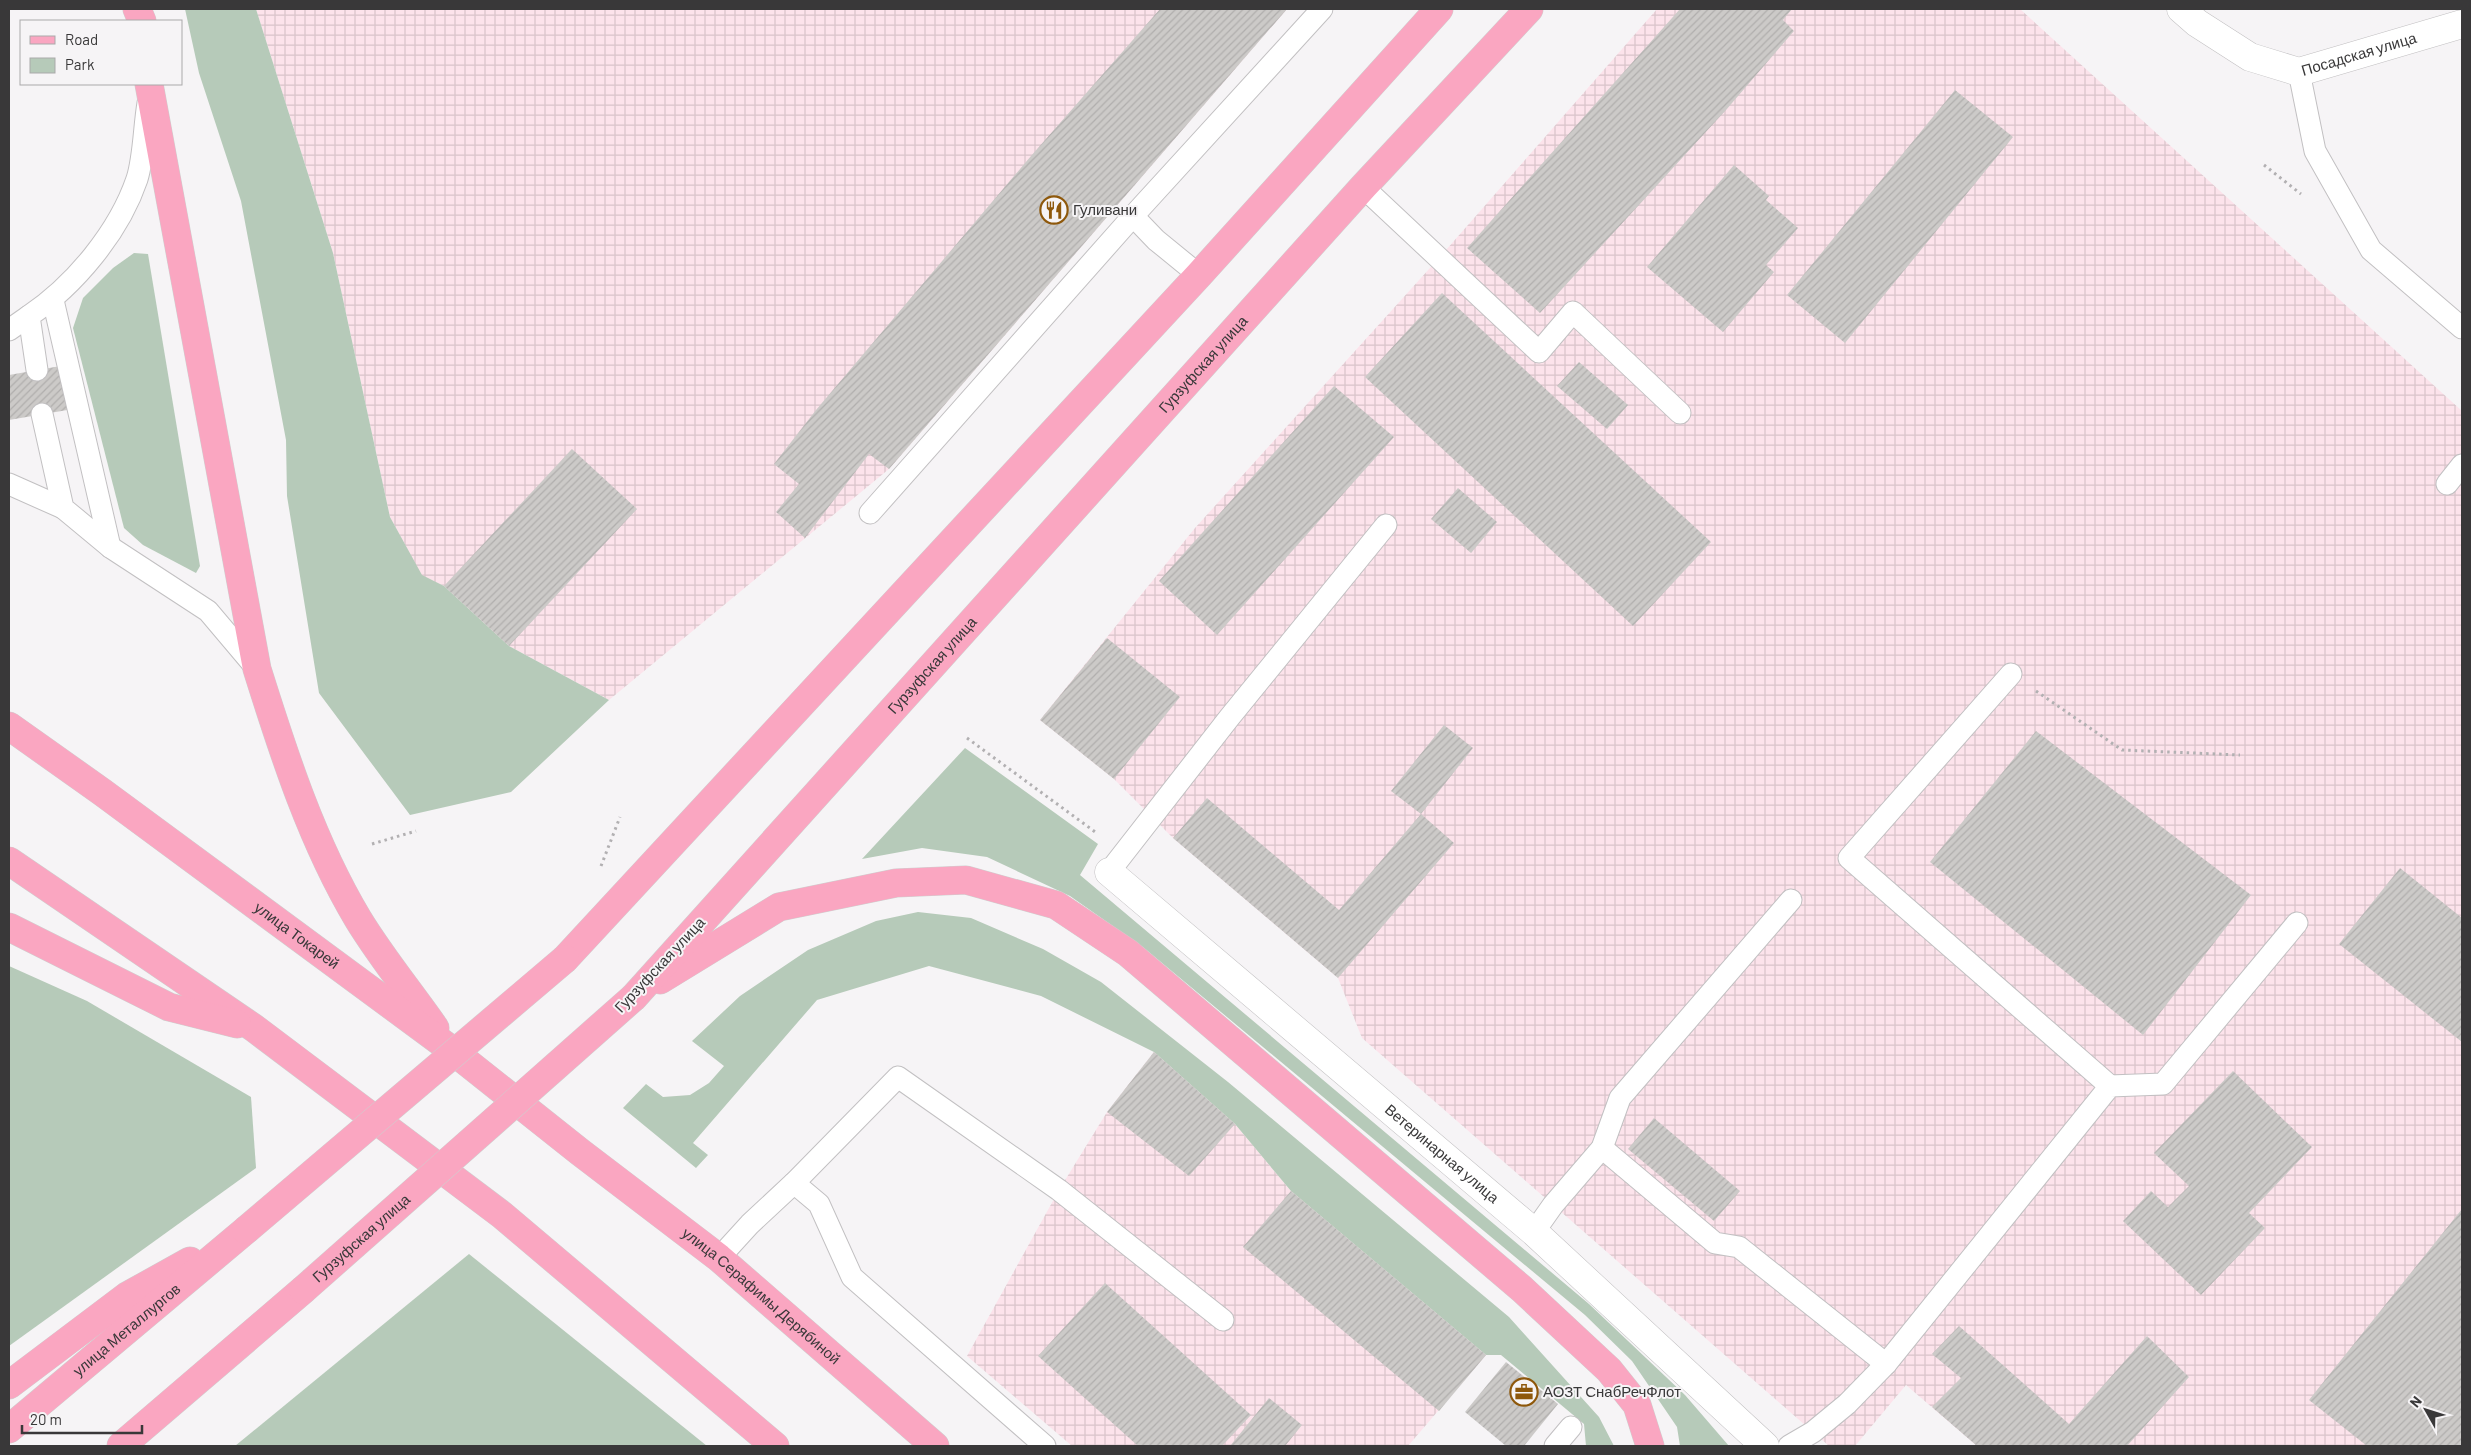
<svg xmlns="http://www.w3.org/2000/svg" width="2471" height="1455" viewBox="0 0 2471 1455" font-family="Barlow,sans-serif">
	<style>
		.industrial { fill: url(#industrial-grid) }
		.green { fill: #b6cab9 }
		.building { fill: url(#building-hatch) }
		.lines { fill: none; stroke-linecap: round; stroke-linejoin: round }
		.service-casing { stroke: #c2c0c2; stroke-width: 23 }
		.minor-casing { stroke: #c2c0c2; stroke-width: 29 }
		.tertiary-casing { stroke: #c2c0c2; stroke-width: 29 }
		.primary-casing { stroke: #cfcfcf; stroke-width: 29 }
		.path { stroke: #b2b0b2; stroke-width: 3; stroke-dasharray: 2.5 4; stroke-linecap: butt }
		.service { stroke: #fff; stroke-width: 21 }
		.minor { stroke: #fff; stroke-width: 28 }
		.tertiary { stroke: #fff; stroke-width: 28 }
		.primary { stroke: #faa6c1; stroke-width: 28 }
		.primary-bridge-casing { stroke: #cfcfcf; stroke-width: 29; stroke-linecap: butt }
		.primary-bridge { stroke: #faa6c1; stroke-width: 28 }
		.labels { text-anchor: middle; stroke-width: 4; stroke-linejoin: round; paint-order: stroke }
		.street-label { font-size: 15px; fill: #393839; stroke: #f6f4f6 }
		.poi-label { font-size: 15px; fill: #393839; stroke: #f6f4f6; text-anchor: start }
	</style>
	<defs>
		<pattern id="industrial-grid" width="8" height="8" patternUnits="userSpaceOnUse" patternTransform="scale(1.25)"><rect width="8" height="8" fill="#fce3eb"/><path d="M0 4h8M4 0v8" fill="none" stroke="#d9c4ca"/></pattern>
		<pattern id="building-hatch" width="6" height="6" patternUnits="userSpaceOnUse" patternTransform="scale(1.25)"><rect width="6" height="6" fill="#cccac8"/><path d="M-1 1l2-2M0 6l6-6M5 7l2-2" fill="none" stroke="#b0aead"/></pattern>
	</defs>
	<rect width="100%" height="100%" fill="#f6f4f6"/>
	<g class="industrial">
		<path d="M256 9H1287L889 469 609 700 509 646 444 586 422 576 390 517 333 253Z"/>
		<path d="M1657 9H2020L2462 411V1446H1977L1906 1385 1855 1446H1829L1362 1038 1338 978 1173 838 1114 779 1040 720 1195 528 1439 258Z"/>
		<path d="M1154 1052 1235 1124 1291 1191 1486 1355 1408 1446H1072L967 1356 1059 1190 1107 1112Z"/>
	</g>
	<g class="green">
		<path d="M185 9H256L333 253 390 517 422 575 444 586 509 646 609 700 511 792 410 815 319 693 287 496 286 440 241 201 199 73Z"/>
		<path d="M134 253 148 254 200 566 196 573 143 545 124 528 73 328 83 298 113 268Z"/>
		<path d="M965 748 1098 844 1080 875 1589 1304 1685 1395 1729 1446H1680L1677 1427 1632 1361 1585 1315 1144 948 1070 896 987 857 922 848 862 859Z"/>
		<path d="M918 912 971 918 1043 949 1101 982 1228 1082 1509 1317 1599 1417 1614 1446H1586L1584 1424 1501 1355H1486L1291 1191 1235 1124 1154 1052 1041 996 929 966 817 1000 693 1143 708 1155 696 1168 623 1108 646 1084 663 1097 690 1095 709 1083 724 1066 692 1041 740 996 808 950 876 921Z"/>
		<path d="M9 966 87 1001 251 1097 256 1168 9 1346Z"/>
		<path d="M469 1254 707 1446H235Z"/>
	</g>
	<g class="building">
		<path d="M1160 9H1287L889 469 869 454 805 538 776 512 799 484 774 464 816 410 1031 156Z"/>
		<path d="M1680 9H1792L1783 20 1794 31 1726 110 1540 313 1467 248Z"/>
		<path d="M1955 90 2013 137 1845 343 1787 295Z"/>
		<path d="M1734 165 1769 196 1766 200 1798 228 1766 265 1774 272 1723 332 1647 267Z"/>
		<path d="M1442 293 1711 542 1633 626 1365 377Z"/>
		<path d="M1579 362 1628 405 1607 429 1557 386Z"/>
		<path d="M72 364 79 408 9 420V375Z"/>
		<path d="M1334 386 1394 437 1217 635 1159 581Z"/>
		<path d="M572 449 637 509 509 646 444 586Z"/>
		<path d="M1458 488 1497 522 1471 553 1431 519Z"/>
		<path d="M1107 638 1180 697 1114 779 1040 720Z"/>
		<path d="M1444 725 1473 748 1421 814 1391 791Z"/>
		<path d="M2036 731 2251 895 2143 1035 1930 862Z"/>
		<path d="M1207 798 1339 910 1421 814 1454 843 1338 978 1173 838Z"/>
		<path d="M2400 868 2462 918V1042L2339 944Z"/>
		<path d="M1154 1052 1235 1124 1189 1176 1107 1112Z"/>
		<path d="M2233 1071 2312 1147 2249 1213 2265 1228 2201 1295 2123 1221 2151 1191 2168 1207 2189 1186 2154 1153Z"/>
		<path d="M1654 1118 1740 1191 1714 1221 1628 1149Z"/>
		<path d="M1291 1191 1486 1355 1439 1411 1243 1247Z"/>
		<path d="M2462 1209V1446H2367L2309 1400Z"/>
		<path d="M1105 1283 1251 1415 1222 1446H1138L1038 1356Z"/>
		<path d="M1959 1326 2069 1424 2147 1336 2189 1377 2127 1446H1977L1932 1407 1961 1378 1932 1354Z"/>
		<path d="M1506 1362 1558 1404 1524 1446H1506L1465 1412Z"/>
		<path d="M1269 1398 1302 1425 1285 1446H1230Z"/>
	</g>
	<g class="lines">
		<g class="service-casing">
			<g id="service">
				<path d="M2299 72 2315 151 2371 250 2462 328"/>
				<path d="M1363 187 1539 352 1573 312 1680 413"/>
				<path d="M1133 216 1156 240 1199 275"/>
				<path d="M53 300 110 547"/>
				<path d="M9 330 29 316"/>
				<path d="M37 370 29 316C75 285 119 232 137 179 144 157 144 126 148 103"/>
				<path d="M42 414 63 508 110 547 208 611 257 669"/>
				<path d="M9 484 63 508"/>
				<path d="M2447 484 2462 465"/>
				<path d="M870 513 1133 216 1322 9"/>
				<path d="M2011 674 1849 858 2110 1086"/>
				<path d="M1109 872 1229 718 1386 525"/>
				<path d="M1602 1148 1715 1243 1739 1247 1886 1364"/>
				<path d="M794 1183 819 1204 852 1277 1045 1446"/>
				<path d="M1534 1232 1553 1205 1602 1148 1620 1098 1791 900"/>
				<path d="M719 1258 750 1224 794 1183 898 1077 1059 1190 1223 1320"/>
				<path d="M1555 1446 1571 1427"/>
				<path d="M1789 1446 1813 1432 1847 1404 1886 1364 2110 1086 2163 1084 2297 923"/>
			</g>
		</g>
		<g class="minor-casing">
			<g id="minor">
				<path id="s1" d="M1109 872 1534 1232 1765 1446"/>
			</g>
		</g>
		<g class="tertiary-casing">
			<g id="tertiary">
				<path id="s2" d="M2181 9 2197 23 2250 57 2299 72 2462 24"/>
			</g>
		</g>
		<g class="primary-casing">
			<g id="primary">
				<path d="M137 9 142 21"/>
				<path d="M149 84 257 669C284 755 312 842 358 919 381 957 410 992 435 1028"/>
				<path id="s3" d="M9 726 102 792 449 1048 580 1152 719 1258 935 1446"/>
				<path d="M9 861 254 1028 502 1215 775 1446"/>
				<path d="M9 927 169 1007 237 1024"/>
				<path d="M565 959 1199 275 1439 9"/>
				<path d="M660 980 779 907 896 883 966 880 1056 905 1128 953 1522 1289 1609 1370 1637 1405 1650 1446"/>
				<path id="s4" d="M634 997 1363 187 1529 9"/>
				<path d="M9 1385 127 1296 190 1261"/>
				<path id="s5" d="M9 1429 246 1230"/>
				<path d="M121 1446 303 1290"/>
			</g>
		</g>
		<g class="path">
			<path d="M2264 165 2301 194"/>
			<path d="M2036 691 2122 750 2240 755"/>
			<path d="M967 738 1098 834"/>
			<path d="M372 844 416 831"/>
			<path d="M601 866 620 817"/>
		</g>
		<use href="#service" class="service"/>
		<use href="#minor" class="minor"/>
		<use href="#tertiary" class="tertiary"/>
		<use href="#primary" class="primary"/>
		<g class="primary-bridge-casing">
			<g id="primary-bridge">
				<path d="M246 1230 565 959"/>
				<path id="s6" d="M303 1290 634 997"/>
			</g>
		</g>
		<use href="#primary-bridge" class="primary-bridge"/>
	</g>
	<defs>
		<g id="restaurant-ring" transform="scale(1.4375)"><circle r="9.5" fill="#f6f4f6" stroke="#8e580b" stroke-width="1.5"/><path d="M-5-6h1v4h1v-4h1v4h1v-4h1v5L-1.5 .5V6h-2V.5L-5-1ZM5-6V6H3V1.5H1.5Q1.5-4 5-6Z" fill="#8e580b"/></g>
		<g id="office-ring" transform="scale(1.4375)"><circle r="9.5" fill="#f6f4f6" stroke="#8e580b" stroke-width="1.5"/><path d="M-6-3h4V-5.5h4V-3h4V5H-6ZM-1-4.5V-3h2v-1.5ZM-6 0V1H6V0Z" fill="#8e580b"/></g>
	</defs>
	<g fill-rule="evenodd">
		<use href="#restaurant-ring" x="1054" y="210"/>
		<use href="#office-ring" x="1524" y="1392"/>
	</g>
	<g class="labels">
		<g class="street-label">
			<text dy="5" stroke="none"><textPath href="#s2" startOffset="198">Посадская улица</textPath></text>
			<text dy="5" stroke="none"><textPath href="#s4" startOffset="851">Гурзуфская улица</textPath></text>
			<text dy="5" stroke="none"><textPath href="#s4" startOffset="446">Гурзуфская улица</textPath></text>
			<text dy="5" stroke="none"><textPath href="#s3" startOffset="356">улица Токарей</textPath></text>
			<text transform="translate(660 965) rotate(-47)" y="5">Гурзуфская улица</text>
			<text dy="5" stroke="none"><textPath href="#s1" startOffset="436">Ветеринарная улица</textPath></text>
			<text dy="5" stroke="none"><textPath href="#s6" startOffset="78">Гурзуфская улица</textPath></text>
			<text dy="5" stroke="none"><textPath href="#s3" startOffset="944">улица Серафимы Дерябиной</textPath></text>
			<text dy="5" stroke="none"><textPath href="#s5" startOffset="154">улица Металлургов</textPath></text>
		</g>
		<g class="poi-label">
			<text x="1073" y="215">Гуливани</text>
			<text x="1543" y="1397">АОЗТ СнабРечФлот</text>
		</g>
	</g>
	<rect width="2471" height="1455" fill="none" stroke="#393839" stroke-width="20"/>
	<rect x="20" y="20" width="162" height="65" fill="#f6f4f6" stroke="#aaa9aa"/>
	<rect x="30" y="36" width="25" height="8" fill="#faa6c1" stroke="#aaa9aa"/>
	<text x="65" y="45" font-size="15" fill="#393839">Road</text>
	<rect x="30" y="58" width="25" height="15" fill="#b6cab9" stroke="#aaa9aa"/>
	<text x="65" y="70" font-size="15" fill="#393839">Park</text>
	<g transform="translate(2426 1410) rotate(309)" stroke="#f6f4f6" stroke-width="4" paint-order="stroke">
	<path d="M0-4L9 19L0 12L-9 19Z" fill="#393839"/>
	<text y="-8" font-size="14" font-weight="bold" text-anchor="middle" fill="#393839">N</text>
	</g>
	<path d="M22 1425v8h120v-8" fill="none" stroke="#393839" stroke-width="2.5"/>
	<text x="30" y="1425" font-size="15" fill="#393839" stroke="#f6f4f6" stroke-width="4" paint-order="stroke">20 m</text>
</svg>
